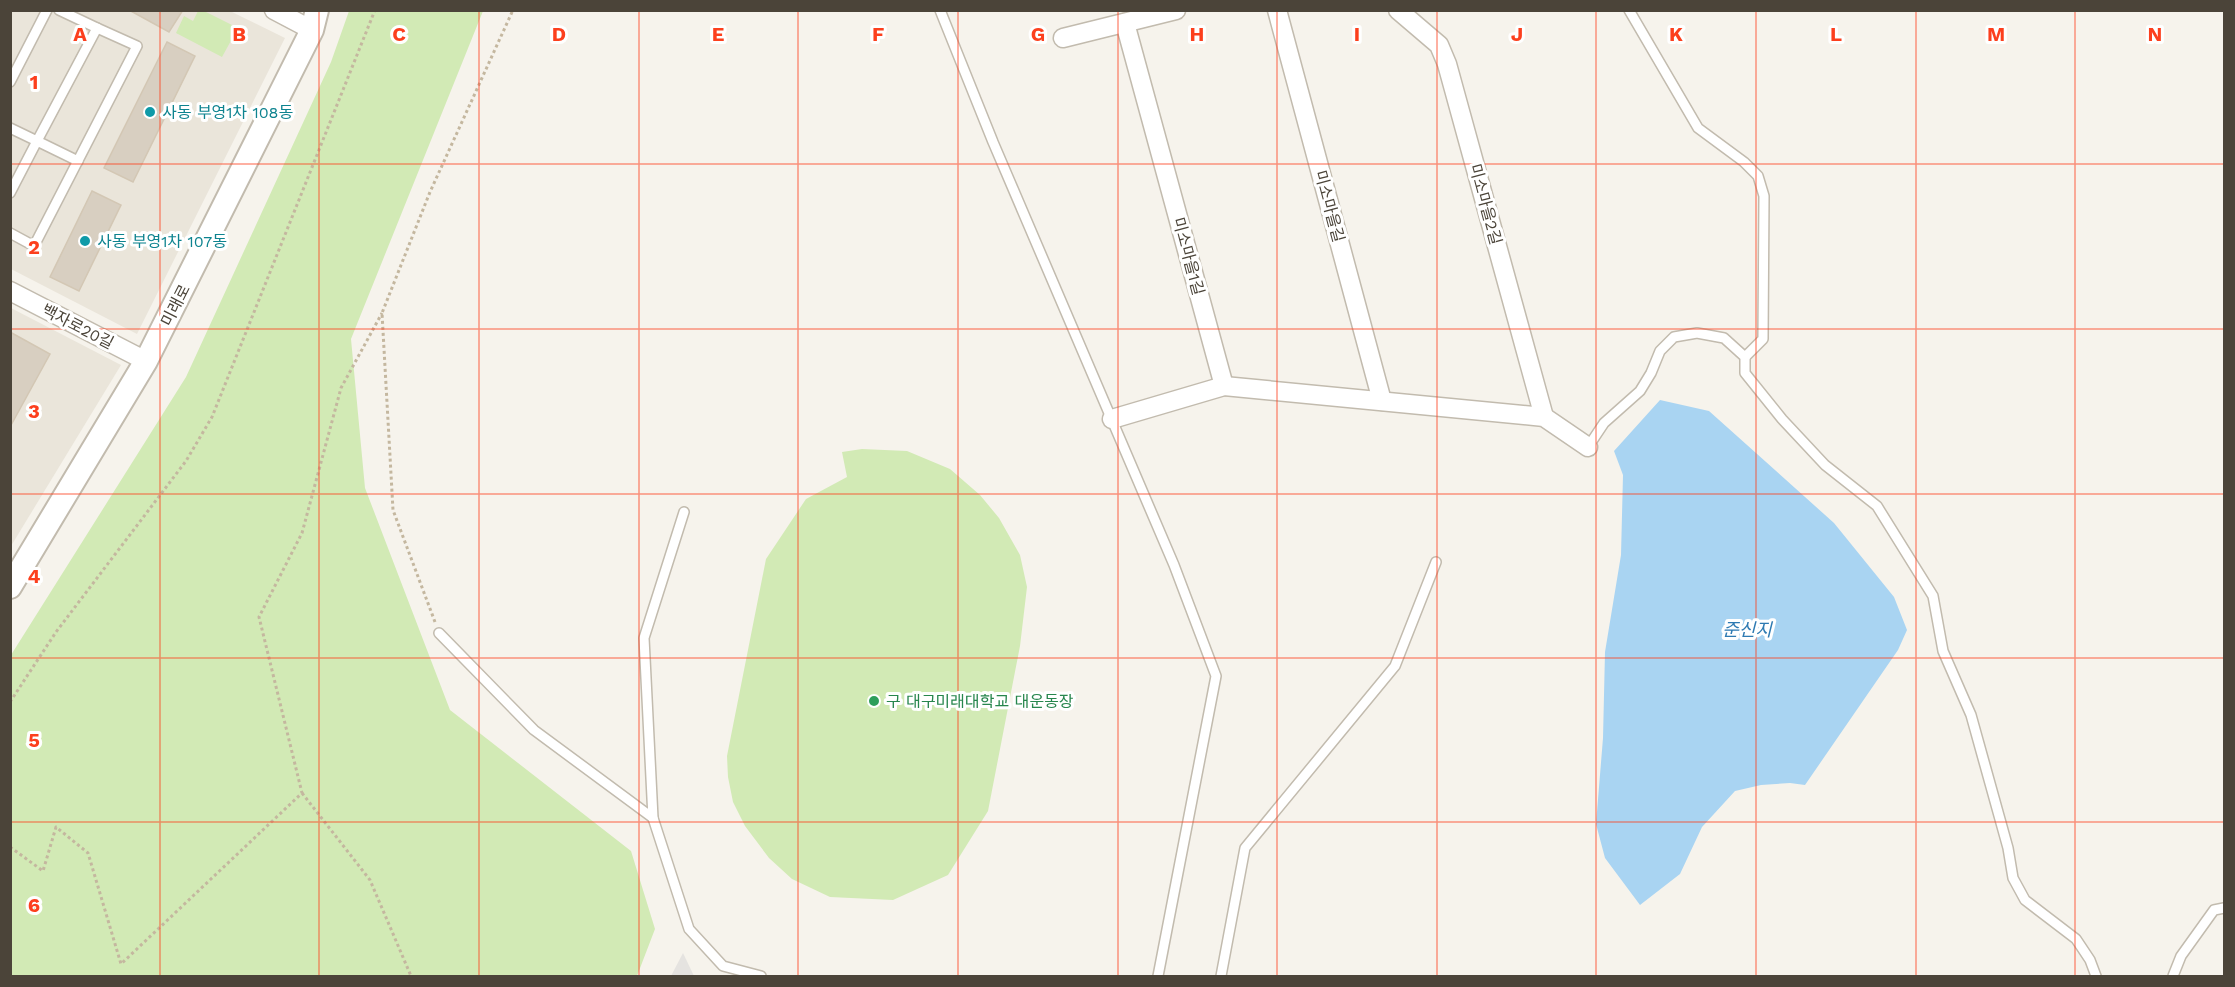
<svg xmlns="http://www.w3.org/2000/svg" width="2235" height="987" viewBox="0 0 2235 987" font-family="'Work Sans','Noto Sans KR',sans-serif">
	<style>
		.residential { fill: #eae5da }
		.green { fill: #d2eab5 }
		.parking { fill: #e5e3e0 }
		.water { fill: #a9d4f2 }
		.building { fill: #d8cfc1; stroke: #d3c7b4; stroke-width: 1.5 }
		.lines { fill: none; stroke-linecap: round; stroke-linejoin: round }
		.service-casing { stroke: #c2bbae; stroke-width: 12 }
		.minor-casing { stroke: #c2bbae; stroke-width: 21 }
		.tertiary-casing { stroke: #c2bbae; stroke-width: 26 }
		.path { stroke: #c4b79f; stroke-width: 3; stroke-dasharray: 3 3; stroke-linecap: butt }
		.service { stroke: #fff; stroke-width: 9 }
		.minor { stroke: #fff; stroke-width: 18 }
		.tertiary { stroke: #fff; stroke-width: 22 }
		.grid { fill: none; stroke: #fc3f1d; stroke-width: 1.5; stroke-opacity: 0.55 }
		.culture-dot { fill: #0f9aa8; stroke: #fff; stroke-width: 2 }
		.leisure-dot { fill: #2e9e5b; stroke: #fff; stroke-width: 2 }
		.labels { text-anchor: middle; stroke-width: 6; stroke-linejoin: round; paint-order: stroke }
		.culture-label { font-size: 16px; fill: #0d838f; stroke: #fff; text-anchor: start }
		.street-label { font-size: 16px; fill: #4b4439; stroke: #fff }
		.leisure-label { font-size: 16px; fill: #27864d; stroke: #fff; text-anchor: start }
		.water-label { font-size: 18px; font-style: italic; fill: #2e7ab2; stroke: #fff }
		.grid-label { font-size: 20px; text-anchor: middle; font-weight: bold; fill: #fc3f1d; stroke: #fff; stroke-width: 6; stroke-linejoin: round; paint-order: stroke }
	</style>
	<rect width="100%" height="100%" fill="#f6f3ec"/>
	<g class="residential">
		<path d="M10 11H230L285 38 137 334 11 269Z"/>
		<path d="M11 308 121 365 11 546Z"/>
	</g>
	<g class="green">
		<path d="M198 11H204L238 28 222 57 176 33 184 16 193 21Z"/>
		<path d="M349 11H483L351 339 365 488 450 710 631 851 655 929 637 976H11V655L186 377 331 62Z"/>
		<path d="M862 449 907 451 950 469 980 495 999 518 1020 555 1027 587 1020 646 988 811 948 875 893 900 830 897 792 879 769 858 745 826 733 802 728 777 727 756 766 559 806 499 847 477 842 452Z"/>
	</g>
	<path class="parking" d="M683 953 694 976H671Z"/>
	<path class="water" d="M1660 400 1709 411 1834 523 1894 597 1907 630 1898 650 1805 785 1790 783 1761 785 1735 791 1702 827 1680 874 1640 905 1605 858 1596 824 1603 738 1605 652 1621 555 1623 475 1614 451Z"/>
	<g class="building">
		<path d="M129 10H183L169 32Z"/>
		<path d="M167 42 195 56 133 182 104 168Z"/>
		<path d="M92 191 121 205 79 291 50 277Z"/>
		<path d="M10 332 50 354 10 427Z"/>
	</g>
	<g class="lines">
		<g class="service-casing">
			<g id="service">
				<path d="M940 10 993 142 1174 565 1216 676 1158 976"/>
				<path d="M1629 10 1698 128 1744 162 1758 176 1764 196 1763 339 1745 357"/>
				<path d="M10 82 47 10"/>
				<path d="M10 128 37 141 97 28 59 10"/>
				<path d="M10 193 37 141 78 161"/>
				<path d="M10 233 34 246 137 46 97 28"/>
				<path d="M1588 447 1604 423 1640 391 1651 373 1660 351 1674 337 1697 333 1724 338 1745 357V373L1782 419 1825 465 1877 506 1933 596 1943 651 1971 715 2008 848 2013 878 2025 900 2076 939 2090 960 2096 976"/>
				<path d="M684 512 644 638 653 818 689 929 723 966 761 976"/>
				<path d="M439 633 534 730 653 818"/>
				<path d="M1221 976 1245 848 1395 666 1436 562"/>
				<path d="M2173 976 2181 956 2214 910 2224 908"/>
			</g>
		</g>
		<g class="minor-casing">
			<g id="minor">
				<path d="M274 10 312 30"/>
				<path d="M1277 10 1382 401"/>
				<path d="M1398 10 1439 45 1447 64 1544 417"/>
				<path d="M1125 23 1224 386"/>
				<path d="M1063 38 1176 10"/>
				<path d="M10 291 146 361"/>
				<path d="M1112 419 1224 386 1544 417 1588 447"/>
			</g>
		</g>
		<g class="tertiary-casing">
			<path id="tertiary" d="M10 587 146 361 312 30 317 10"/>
		</g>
		<g class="path">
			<path d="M435 622 393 510 382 313 430 192 513 10"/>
			<path d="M10 702 56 632 186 461 212 417 375 10"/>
			<path d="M302 793 370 880 411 976"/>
			<path d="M10 847 43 871 56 827 88 853 121 964 302 793 259 617 302 533 341 388 382 313"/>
		</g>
		<use href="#service" class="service"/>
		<use href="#minor" class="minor"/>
		<use href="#tertiary" class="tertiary"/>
	</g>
	<path class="grid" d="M160 10V976M319 10V976M479 10V976M639 10V976M798 10V976M958 10V976M1118 10V976M1277 10V976M1437 10V976M1596 10V976M1756 10V976M1916 10V976M2075 10V976M10 164H2224M10 329H2224M10 494H2224M10 658H2224M10 822H2224"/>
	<g class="culture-dot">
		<circle cx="150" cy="112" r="6"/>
		<circle cx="85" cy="241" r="6"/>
	</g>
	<circle class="leisure-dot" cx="874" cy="701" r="6"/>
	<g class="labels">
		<g class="culture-label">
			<text x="162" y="118">사동 부영1차 108동</text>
			<text x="97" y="247">사동 부영1차 107동</text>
		</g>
		<g class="street-label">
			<text transform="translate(1486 204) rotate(75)" y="6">미소마을2길</text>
			<text transform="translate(1330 206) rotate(75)" y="6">미소마을길</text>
			<text transform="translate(1189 256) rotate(75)" y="6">미소마을1길</text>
			<text transform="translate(175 305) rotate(-63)" y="6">미래로</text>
			<text transform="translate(78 326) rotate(27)" y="6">백자로20길</text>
		</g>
		<g class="leisure-label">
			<text x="886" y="707">구 대구미래대학교 대운동장</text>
		</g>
		<g class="water-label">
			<text x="1747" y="636">준신지</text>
		</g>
	</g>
	<g class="grid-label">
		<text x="80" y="41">A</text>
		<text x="239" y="41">B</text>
		<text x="399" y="41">C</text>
		<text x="559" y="41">D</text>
		<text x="718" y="41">E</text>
		<text x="878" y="41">F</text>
		<text x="1038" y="41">G</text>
		<text x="1197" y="41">H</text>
		<text x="1357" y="41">I</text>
		<text x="1517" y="41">J</text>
		<text x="1676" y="41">K</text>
		<text x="1836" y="41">L</text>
		<text x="1996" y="41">M</text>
		<text x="2155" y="41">N</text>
		<text x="34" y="89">1</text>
		<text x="34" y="254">2</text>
		<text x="34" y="418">3</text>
		<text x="34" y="583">4</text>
		<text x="34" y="747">5</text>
		<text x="34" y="912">6</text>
	</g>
	<rect width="2235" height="987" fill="none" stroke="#4b4439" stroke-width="24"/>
</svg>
